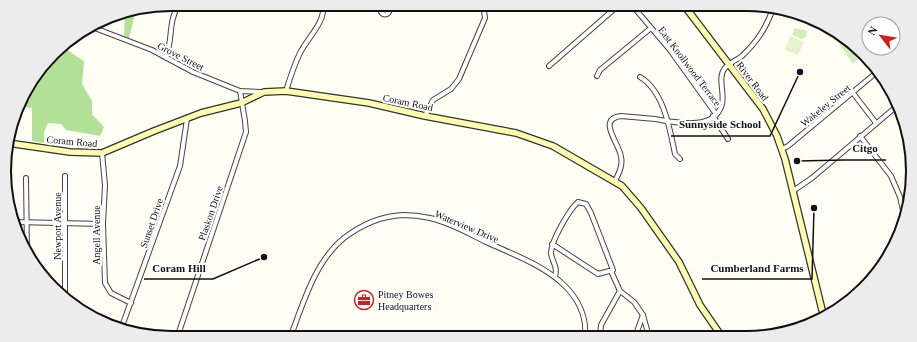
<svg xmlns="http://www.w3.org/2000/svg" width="917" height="342" viewBox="0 0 917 342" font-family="Georgia,serif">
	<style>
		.green { fill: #d1eeb9 }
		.forest { fill: #b3e097 }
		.pitch { fill: #e3f4cc }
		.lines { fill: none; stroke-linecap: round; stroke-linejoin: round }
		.street-casing { stroke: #434343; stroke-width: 6 }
		.secondary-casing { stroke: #323232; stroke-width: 8 }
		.street { stroke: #fff; stroke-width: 4 }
		.secondary { stroke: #fffcaf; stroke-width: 5.5 }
		.labels { text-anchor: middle; stroke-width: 4; stroke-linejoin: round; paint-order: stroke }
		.street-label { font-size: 10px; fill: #101010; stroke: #fff }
		.poi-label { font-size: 10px; fill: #101010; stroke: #fff; text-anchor: start }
		.rim { fill: none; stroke: #101010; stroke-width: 2 }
		.leader { fill: none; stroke: #101010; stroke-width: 1.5 }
		.callout-dot { fill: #101010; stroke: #fff; stroke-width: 1.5 }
		.callout-label { font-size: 11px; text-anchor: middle; font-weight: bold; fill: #101010; stroke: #fff; stroke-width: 4; stroke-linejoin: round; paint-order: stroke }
	</style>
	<rect width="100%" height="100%" fill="#fffef4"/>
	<g class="green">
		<path d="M795 28 807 31 806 37 802 39 792 35Z"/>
		<path d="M830 30 848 39 862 55 853 64Z"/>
	</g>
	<g class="forest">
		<path d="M136 10 129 38 124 37 125 12Z"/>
		<path d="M66 43 64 48 84 61 82 84 92 101V114L104 127 100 136 66 130 61 124 48 123 44 132V143L32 141V108L23 107C21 85 48 62 61 45Z"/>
	</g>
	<path class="pitch" d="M790 36 804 42 798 55 785 50Z"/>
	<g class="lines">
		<g class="street-casing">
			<g id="street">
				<path d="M631 4 670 50 716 114"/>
				<circle cx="385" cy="10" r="4.5"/>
				<path d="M92 27 152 50 193 72 240 91 262 92"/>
				<path d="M166 58C173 38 168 21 179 4"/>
				<path d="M549 66 620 4"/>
				<path d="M597 76 600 70 651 28"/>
				<path d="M640 77C664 91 670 130 675 154L680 159"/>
				<path d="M286 91C290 78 294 65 300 53 308 37 326 22 323 4"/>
				<path d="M853 93 876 123"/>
				<path d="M425 116 433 100 451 89 459 79 485 18 483 4"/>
				<path d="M713 116 728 139"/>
				<path d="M860 136 891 176 900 197 905 219"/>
				<path d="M782 149 788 146 877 72"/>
				<path d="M102 153 105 185 103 224 105 283 111 293 131 303"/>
				<path d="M65 176V299"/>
				<path d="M26 178 27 252"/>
				<path d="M615 181C619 173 623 165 621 157 620 144 596 119 621 116 632 117 644 118 655 119 674 122 715 132 722 104 725 93 717 77 725 68 729 63 737 60 742 56 757 42 767 27 773 8"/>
				<path d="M793 191 812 178 897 106"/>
				<path d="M15 222 103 224"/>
				<path d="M552 244 598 274 613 270 591 213 586 204 578 202C569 210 551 241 551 253 552 263 558 265 555 277"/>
				<path d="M611 271 620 291 634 302 643 315"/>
				<path d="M121 329 180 166 187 119"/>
				<path d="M600 337 601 325 620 291"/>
				<path d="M635 337 643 315 649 337"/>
				<path d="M177 338 246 132 245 121 240 91"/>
				<path d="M290 338C303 304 315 261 344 238 361 225 382 216 403 215 411 215 421 216 430 218 449 222 468 233 486 242 512 254 544 265 565 286 578 299 587 317 585 337"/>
			</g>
		</g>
		<g class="secondary-casing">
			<g id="secondary">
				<path d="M683 4 763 109 777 136 785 159 824 318"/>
				<path d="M8 143 70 152 102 153 154 131 201 113 241 103 264 92 286 91 369 103 425 116 516 133 553 146 622 186 641 208 679 262 700 305 722 337"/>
			</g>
		</g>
		<use href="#street" class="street"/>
		<use href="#secondary" class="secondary"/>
	</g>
	<defs>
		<g id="office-ring" transform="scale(1)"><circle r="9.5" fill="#fff" stroke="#ce201b" stroke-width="1.5"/><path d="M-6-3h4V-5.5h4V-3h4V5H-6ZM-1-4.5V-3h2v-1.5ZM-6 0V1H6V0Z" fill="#ce201b"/></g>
	</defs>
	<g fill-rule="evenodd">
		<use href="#office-ring" x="364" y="300"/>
	</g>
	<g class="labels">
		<g class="street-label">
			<text transform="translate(181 56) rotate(27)" y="4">Grove Street</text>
			<text transform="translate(690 66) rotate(53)" y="4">East Knollwood Terrace</text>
			<text transform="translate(753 81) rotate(53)" y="4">River Road</text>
			<text transform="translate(408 102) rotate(12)" y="4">Coram Road</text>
			<text transform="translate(825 105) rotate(-39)" y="4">Wakeley Street</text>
			<text transform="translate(72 141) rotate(5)" y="4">Coram Road</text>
			<text transform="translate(210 213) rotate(-71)" y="4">Plaskon Drive</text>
			<text transform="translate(151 223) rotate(-71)" y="4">Sunset Drive</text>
			<text transform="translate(57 226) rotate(-90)" y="4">Newport Avenue</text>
			<text transform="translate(467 226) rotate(23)" y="4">Waterview Drive</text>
			<text transform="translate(96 235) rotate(-90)" y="4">Angell Avenue</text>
		</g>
		<g class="poi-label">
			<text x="378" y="298">Pitney Bowes<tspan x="378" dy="12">Headquarters</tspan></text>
		</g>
	</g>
	<path d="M0 0H917V342H0ZM171 11H746A160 160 0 0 1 906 171V171A160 160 0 0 1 746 331H171A160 160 0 0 1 11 171V171A160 160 0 0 1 171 11Z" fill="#ececec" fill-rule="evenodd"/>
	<path class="rim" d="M171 11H746A160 160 0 0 1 906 171V171A160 160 0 0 1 746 331H171A160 160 0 0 1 11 171V171A160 160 0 0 1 171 11Z"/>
	<path class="leader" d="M800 72L770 136H671M797 161L844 160H886M814 208L812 279H702M264 257L213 279H144"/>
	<g class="callout-dot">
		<circle cx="800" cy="72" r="4"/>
		<circle cx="797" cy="161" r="4"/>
		<circle cx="814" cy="208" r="4"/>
		<circle cx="264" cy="257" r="4"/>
	</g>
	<g class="callout-label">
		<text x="720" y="128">Sunnyside School</text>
		<text x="865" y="152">Citgo</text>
		<text x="757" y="272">Cumberland Farms</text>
		<text x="179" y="272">Coram Hill</text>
	</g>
	<g transform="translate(881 36) rotate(301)"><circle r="19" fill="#ffffff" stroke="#9f9f9f"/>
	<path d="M0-3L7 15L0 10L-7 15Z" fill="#ce201b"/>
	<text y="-6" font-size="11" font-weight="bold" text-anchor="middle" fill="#101010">N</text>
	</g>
</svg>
